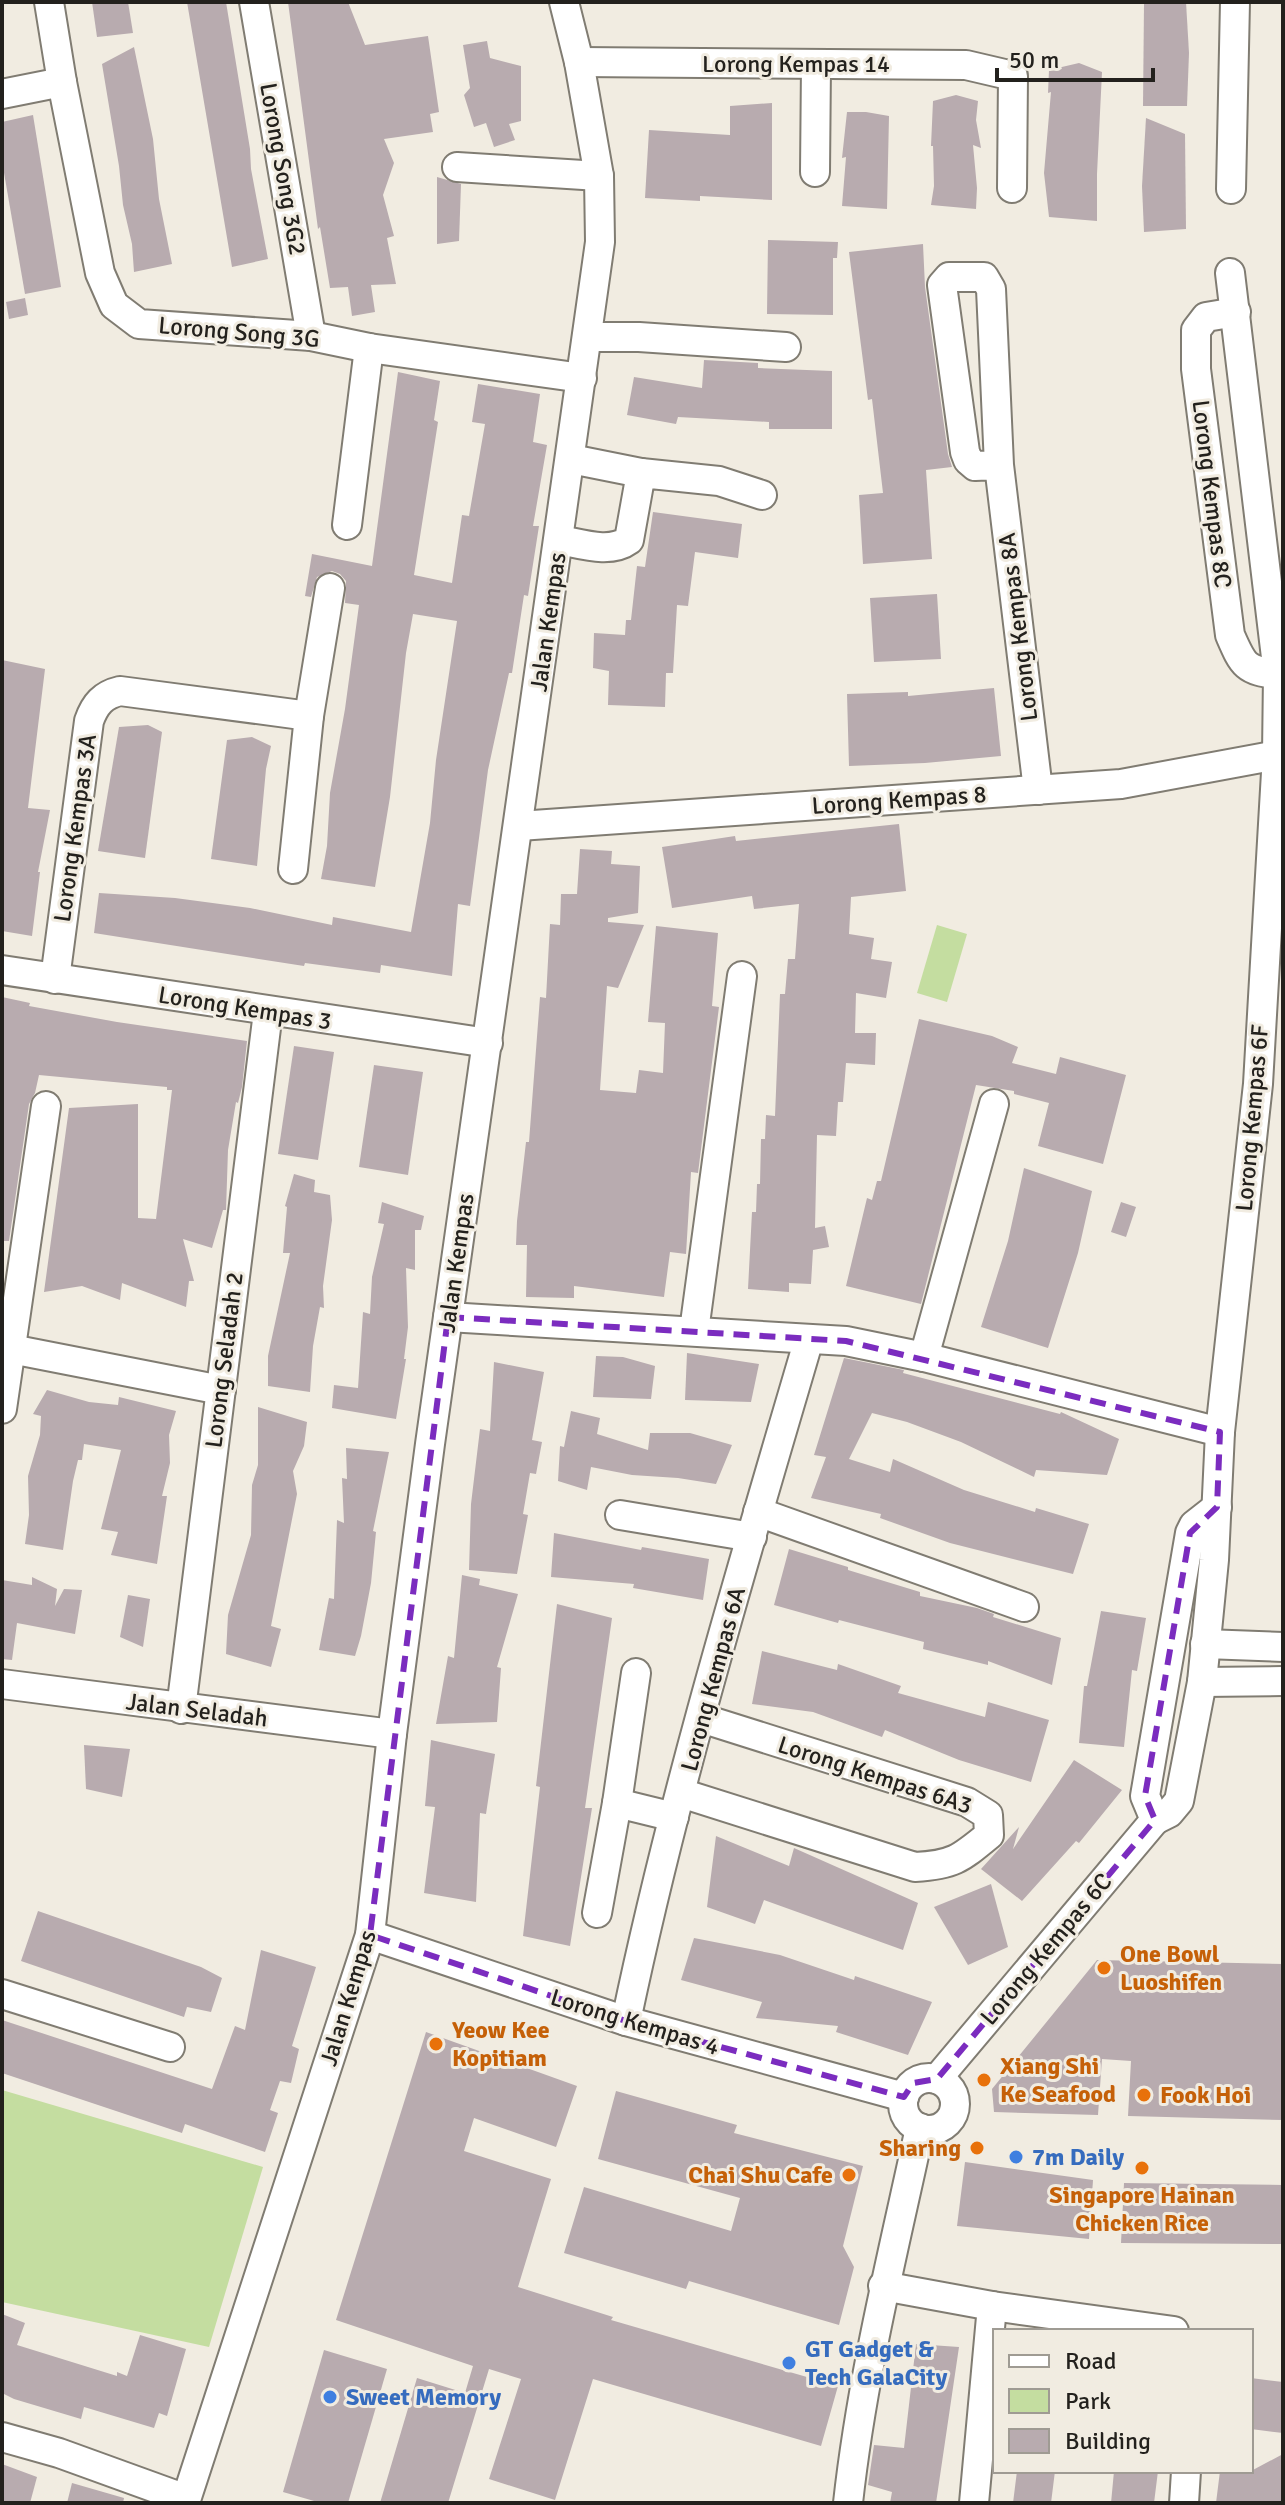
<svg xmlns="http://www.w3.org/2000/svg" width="1285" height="2505" viewBox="0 0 1285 2505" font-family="Signika,sans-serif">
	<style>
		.green { fill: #c4dda0 }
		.building { fill: #b8abaf }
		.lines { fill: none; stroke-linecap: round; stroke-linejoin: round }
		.minor-casing { stroke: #807c72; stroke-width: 32 }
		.minor { stroke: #fff; stroke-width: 28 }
		.marked { fill: none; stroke: #7b2cbf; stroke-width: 6; stroke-dasharray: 16 10; stroke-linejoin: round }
		.food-dot { fill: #e8710a; stroke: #f1ece1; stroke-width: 3 }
		.shop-dot { fill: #3f7fe0; stroke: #f1ece1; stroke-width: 3 }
		.labels { text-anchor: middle; stroke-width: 6; stroke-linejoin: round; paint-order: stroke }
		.street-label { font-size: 24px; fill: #23211d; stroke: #f1ece1 }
		.food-label { font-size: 24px; font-weight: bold; fill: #c56008; stroke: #f1ece1; text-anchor: start }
		.shop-label { font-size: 24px; font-weight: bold; fill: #366cbe; stroke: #f1ece1; text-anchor: start }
	</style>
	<rect width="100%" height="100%" fill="#f1ece1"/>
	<g class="green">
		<path d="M937 925 967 934 947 1002 917 993Z"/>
		<path d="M2 2090 263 2167 209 2347 2 2302Z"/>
	</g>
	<g class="building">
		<path d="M92 2H128L133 33 97 37Z"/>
		<path d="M187 2H226L250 149 251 169 268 259 232 267Z"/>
		<path d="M288 2H348L365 45 428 36 439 112 430 114 433 132 384 139 394 163 383 195 394 236 387 238 396 284 371 285 375 312 352 316 348 287 330 288 320 227 318 229Z"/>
		<path d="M1151 2H1186L1189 53 1187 106H1143L1144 4Z"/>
		<path d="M487 41 490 58 521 66V121L509 124 515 140 494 147 486 123 474 127 464 95 470 88 463 45Z"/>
		<path d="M134 47 153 139 159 199 172 264 134 272 132 244 123 205 119 166 102 64Z"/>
		<path d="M1079 63 1102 72 1097 174V221L1049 217 1044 173 1051 92 1048 93 1049 70Z"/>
		<path d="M956 95 978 101 976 120 981 148 973 145 977 188 976 209 931 205 934 186 933 146H931L933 101Z"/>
		<path d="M772 103V200L700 196V201L645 198 649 130 730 135V106Z"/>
		<path d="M847 112H866L889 116 887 209 842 206 846 157 842 158Z"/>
		<path d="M33 115 61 287 25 294 3 167 2 122Z"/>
		<path d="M1146 118 1185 134 1186 229 1144 232 1142 186Z"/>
		<path d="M437 177 461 184 459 241 437 244Z"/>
		<path d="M768 240 838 242 837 258H833V315L767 314Z"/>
		<path d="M923 244 925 287 948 454 952 467 926 470 932 559 863 564 859 495 883 493 872 399 868 400 849 252Z"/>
		<path d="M25 298 28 315 9 319 6 302Z"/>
		<path d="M704 360 758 363V368L832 371V429H769V422L678 417 676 424 627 415 634 377 702 388Z"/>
		<path d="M398 372 440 381 434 420 438 422 414 575 452 583 462 515 469 516 485 424 472 422 478 384 540 394 533 442 547 445 533 526H539L528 596 524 595 512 673H509L488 770 470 906 458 904 452 976 381 965 380 973 305 963 304 966 94 933 99 893 175 898 250 908 332 925 333 917 411 932 430 823 436 760 457 621 413 614 406 653 390 797 375 887 321 879 327 846 330 793 345 709 359 605 345 603 346 581 340 574 332 571 317 577 311 597 305 596 312 554 372 566Z"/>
		<path d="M653 512 742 524 738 558 695 552 688 606 677 605 673 673H666L665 707 608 705 609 671 593 668 594 633 625 635 626 620H631L637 566 645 567Z"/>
		<path d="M937 594 941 659 874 662 870 598Z"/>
		<path d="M2 660 45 669 28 808 50 810 38 872H40L32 936 2 931Z"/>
		<path d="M994 688 1001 756 925 763 849 766 847 694 908 692V696Z"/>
		<path d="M148 725 162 732 145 858 98 851 119 727Z"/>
		<path d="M252 737 271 746 266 769 257 866 211 859 227 740Z"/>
		<path d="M899 824 906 891 851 897 849 934 874 938 871 959 892 962 886 998 856 993 855 1033H876L875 1065 846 1063 843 1102H838L836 1136 817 1135 815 1228 825 1226 829 1247 813 1250 811 1284 789 1283V1292L748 1289 752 1212H756L757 1184H760L761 1139H765L766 1115 775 1116 780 994H785L788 959H795L799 904 754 909 752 896 672 908 662 847 735 836 736 841Z"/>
		<path d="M580 849 612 851 611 864 640 866 638 913 608 918V922L644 925 618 988 607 986 600 1090 636 1093 639 1070 663 1073 665 1023 648 1022 656 926 718 933 712 1006 719 1007 698 1173 691 1172 686 1254 670 1252 664 1297 574 1286V1298L526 1297 527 1245H516L517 1221 526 1142H529L540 997 546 998 550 924 560 925 561 894H577Z"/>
		<path d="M2 997 30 1003 29 1006 117 1022 247 1041 242 1087 238 1103 236 1102 228 1150 226 1210H223L212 1248 183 1239 194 1281H189L186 1307 122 1283 120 1300 82 1286 44 1292 69 1108 138 1104V1218L156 1219 172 1090H167V1087L39 1075 35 1093 29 1104 9 1241H2Z"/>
		<path d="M919 1019 992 1036 1018 1047 1012 1063 1056 1074 1060 1057 1126 1075 1103 1164 1038 1146 1049 1103 1014 1094V1091L976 1085 921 1304 846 1286 867 1198 872 1200 877 1181H881Z"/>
		<path d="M294 1046 334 1052 318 1160 278 1154Z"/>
		<path d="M374 1065 423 1072 408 1175 359 1167Z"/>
		<path d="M1024 1168 1092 1191 1078 1253 1048 1348 981 1327 1008 1241Z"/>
		<path d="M294 1174 315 1180 314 1192 330 1195 332 1220 323 1286 324 1308 320 1307 313 1346 310 1392 268 1386V1356L290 1253H283L287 1207 285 1206Z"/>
		<path d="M382 1202 424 1216 421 1230H415V1270L406 1268 408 1327 404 1359H406L396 1419 332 1408 334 1385 358 1388 363 1312 370 1314 372 1277 384 1224 378 1223Z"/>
		<path d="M1121 1202 1136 1207 1126 1237 1111 1232Z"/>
		<path d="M687 1353 759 1364 751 1402 685 1400Z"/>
		<path d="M596 1356 623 1357 655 1366 651 1399 593 1397Z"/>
		<path d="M844 1358 904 1370 903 1373 1060 1414 1061 1412 1119 1439 1107 1475 1036 1470 1034 1477 961 1442 907 1422 872 1413 849 1459 890 1472 893 1459 964 1490 1035 1512 1036 1508 1089 1524 1073 1574 950 1543 880 1518 881 1514 811 1498 826 1457 814 1455Z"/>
		<path d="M494 1362 544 1372 532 1440 542 1442 536 1474 530 1473 523 1514 528 1515 517 1574 469 1570 471 1504 480 1429 490 1431Z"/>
		<path d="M47 1390 89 1402 118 1405 119 1397 176 1411 169 1435 170 1463 162 1496H167L157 1564 111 1555 118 1532 101 1529 121 1450 84 1444 82 1460H78L73 1481 63 1550 25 1544 29 1515 28 1476 40 1435 41 1416 33 1414Z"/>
		<path d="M258 1407 307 1422 304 1446 293 1471 297 1494 271 1626 281 1629 271 1667 226 1654 228 1615 251 1535 252 1485 258 1465Z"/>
		<path d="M571 1411 600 1418 597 1434 648 1450 650 1433H690L732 1445 716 1484 678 1478 632 1475 591 1467 587 1490 558 1481 560 1446 564 1447Z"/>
		<path d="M346 1448 389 1452 373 1531 376 1532 371 1583 361 1636 355 1656 319 1650 329 1598 334 1599 337 1520 344 1523 342 1478 347 1479Z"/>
		<path d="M554 1533 641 1550 642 1547 709 1559 703 1600 633 1588 634 1584 551 1577Z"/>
		<path d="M789 1549 848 1567V1570L920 1592V1596L977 1608 994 1614 993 1617 1061 1638 1052 1685 988 1661V1665L923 1649 924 1642 839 1620 838 1623 774 1605Z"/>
		<path d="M462 1575 480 1579 479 1585 518 1594 497 1667 501 1668 497 1722 436 1724 448 1656 454 1658Z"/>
		<path d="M32 1577 57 1589 55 1606 64 1589 82 1590 75 1634 17 1623 12 1660 2 1659V1580L32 1585Z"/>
		<path d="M128 1595 150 1599 143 1647 120 1637Z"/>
		<path d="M557 1604 612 1618 585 1808H592L570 1946 523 1936 540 1787 536 1786Z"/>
		<path d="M1101 1611 1146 1618 1137 1671 1132 1670 1124 1747 1079 1743 1084 1686H1087Z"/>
		<path d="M762 1651 837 1670 838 1664 901 1686 898 1693 985 1717 988 1702 1049 1720 1031 1782 959 1760 885 1730 882 1737 813 1712 752 1704Z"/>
		<path d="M431 1740 495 1754 486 1814 480 1813 476 1902 424 1893 435 1807 425 1806Z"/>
		<path d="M84 1745 130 1749 122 1797 86 1789Z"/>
		<path d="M1074 1760 1122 1790 1079 1843 1076 1841 1022 1901 981 1869 1019 1827 1013 1849Z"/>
		<path d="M716 1836 789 1866 794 1848 918 1903 903 1950 764 1900 755 1924 707 1907Z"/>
		<path d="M991 1884 1008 1947 968 1965 934 1907Z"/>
		<path d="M38 1911 201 1967 222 1978 211 2012 187 2007 184 2017 21 1961Z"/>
		<path d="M694 1938 780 1955 854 1980 855 1976 932 2002 908 2055 836 2032 838 2026 756 2018 762 2002 681 1980Z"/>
		<path d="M261 1950 316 1967 292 2046 299 2049 291 2083 280 2081 270 2110 278 2113 265 2152 185 2124 182 2133 2 2073V2020L212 2089 235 2026 245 2030Z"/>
		<path d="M1097 1960 1283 1964V2120L1128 2116 1131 2061 1102 2059 1098 2115 994 2112 992 2089Z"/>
		<path d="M426 2032 577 2086 556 2147 474 2118 464 2151 551 2179 518 2287 613 2317 611 2320 838 2386 821 2446 593 2379 555 2500 489 2479 521 2379 489 2369 448 2503H380L417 2378 465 2393 473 2366 336 2320Z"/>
		<path d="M616 2091 737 2125 734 2133 863 2166 843 2246 854 2267 839 2325 689 2281 686 2289 564 2253 584 2187 731 2231 740 2198 598 2159Z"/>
		<path d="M965 2162 1093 2180 1089 2239 957 2226Z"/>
		<path d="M1124 2183 1283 2185V2244L1121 2243Z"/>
		<path d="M2 2314 25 2323 17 2345 117 2376V2372L127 2376 140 2335 186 2349 167 2416 159 2413 154 2428 84 2407 81 2419 14 2399 2 2393Z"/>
		<path d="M916 2344 959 2347 936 2503H890L892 2492 868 2485 874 2445 904 2448Z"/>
		<path d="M324 2350 387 2369 348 2503H321L283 2492Z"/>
		<path d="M1251 2378 1283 2382V2433L1251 2429Z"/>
		<path d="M1283 2454V2503H1216L1220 2471H1251Z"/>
		<path d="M2 2464 37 2477 30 2503H2Z"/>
		<path d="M1017 2471H1055L1051 2503H1013Z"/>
		<path d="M1114 2471H1158L1154 2503H1111Z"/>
		<path d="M72 2483 124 2498 123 2503H67Z"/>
	</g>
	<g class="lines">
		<g class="minor-casing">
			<g id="minor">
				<path d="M49 2 62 82 100 273 114 305 139 324 311 336 369 348 582 378"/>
				<path d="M254 2 311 336"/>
				<path d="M579 62 966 65 1013 76 1012 188"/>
				<path d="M2 94 62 82"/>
				<path d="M457 167 599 176"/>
				<path d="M815 172 816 64"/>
				<path d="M1231 189 1235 2"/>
				<path d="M1236 312 1206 317 1196 330V369L1230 635C1243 665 1245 671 1278 674"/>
				<path d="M587 337H639L786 347"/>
				<path d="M571 459 641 473"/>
				<path d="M999 465 975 466 968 460 965 452 942 285 949 277H984L991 289 999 465 1038 790"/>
				<path d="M347 525 369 348"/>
				<path d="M560 540C582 544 610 554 629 540L641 473 719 481 762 495"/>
				<path d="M519 826 1121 784 1277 755"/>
				<path d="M293 869 309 716"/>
				<path d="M2 970 488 1043"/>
				<path d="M55 979 89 721C95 704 103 695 120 691L309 716 330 588"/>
				<path d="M448 1317 846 1341 924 1357 1220 1432"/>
				<path d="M694 1331 742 976"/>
				<path d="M11 1349 221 1390"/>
				<path d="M924 1357 994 1104"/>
				<path d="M2 1409 46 1106"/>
				<path d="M758 1512 1024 1607"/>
				<path d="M620 1515 752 1537"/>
				<path d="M1205 1644 1283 1647"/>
				<path d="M1202 1682 1283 1681"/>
				<path d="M2 1684 392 1734"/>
				<path d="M181 1709 268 1012"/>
				<path d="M681 1793 915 1867C953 1865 960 1859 989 1835L988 1815 967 1802 701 1718"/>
				<path d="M617 1803 674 1817"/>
				<path d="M1155 1820 1169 1813 1179 1801 1202 1682 1214 1560 1220 1432 1258 1084 1277 755 1278 674 1230 273"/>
				<path d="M597 1913 617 1803 636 1673"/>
				<path d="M370 1935 626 2021 904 2097"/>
				<path d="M2 1994 170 2047"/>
				<path d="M626 2021C674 1791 743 1564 809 1339"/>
				<circle cx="929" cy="2104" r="26"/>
				<path d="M937 2079 1155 1820 1145 1796 1190 1533 1194 1525 1217 1507"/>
				<path d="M883 2286 992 2306 1174 2331"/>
				<path d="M2 2437 59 2453 186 2499"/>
				<path d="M185 2503 370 1935 392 1734 430 1444 600 242 599 176 579 62 564 2"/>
				<path d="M848 2503C862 2376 893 2253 920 2128"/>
				<path d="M974 2503 992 2306"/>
				<path d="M1184 2503 1186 2471"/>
			</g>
		</g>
		<use href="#minor" class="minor"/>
	</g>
	<path class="marked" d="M448 1317 846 1341 1220 1432 1217 1507 1190 1533 1145 1796 1155 1820 937 2079 913 2083 904 2097 626 2021 370 1935Z"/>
	<g class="food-dot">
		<circle cx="1104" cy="1968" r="8"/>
		<circle cx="436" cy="2044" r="8"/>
		<circle cx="984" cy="2080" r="8"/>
		<circle cx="1144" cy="2095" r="8"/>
		<circle cx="977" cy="2148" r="8"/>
		<circle cx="1142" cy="2168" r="8"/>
		<circle cx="849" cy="2175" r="8"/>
	</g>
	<g class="shop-dot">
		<circle cx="1016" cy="2157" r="8"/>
		<circle cx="789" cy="2363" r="8"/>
		<circle cx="330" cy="2397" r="8"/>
	</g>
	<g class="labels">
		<g class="street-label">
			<text x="796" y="72">Lorong Kempas 14</text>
			<text transform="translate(283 169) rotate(80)" y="8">Lorong Song 3G2</text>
			<text transform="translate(239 332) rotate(5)" y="8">Lorong Song 3G</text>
			<text transform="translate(1212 494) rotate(83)" y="8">Lorong Kempas 8C</text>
			<text transform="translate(548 622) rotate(-82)" y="8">Jalan Kempas</text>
			<text transform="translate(1018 627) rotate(-97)" y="8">Lorong Kempas 8A</text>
			<text transform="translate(899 800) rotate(-4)" y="8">Lorong Kempas 8</text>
			<text transform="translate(75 828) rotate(-82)" y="8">Lorong Kempas 3A</text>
			<text transform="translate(245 1008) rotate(9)" y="8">Lorong Kempas 3</text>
			<text transform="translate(1252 1118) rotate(-85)" y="8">Lorong Kempas 6F</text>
			<text transform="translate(456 1263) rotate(-82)" y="8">Jalan Kempas</text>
			<text transform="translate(224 1360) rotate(-83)" y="8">Lorong Seladah 2</text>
			<text transform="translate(713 1679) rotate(-75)" y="8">Lorong Kempas 6A</text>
			<text transform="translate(197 1710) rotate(7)" y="8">Jalan Seladah</text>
			<text transform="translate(875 1775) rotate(18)" y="8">Lorong Kempas 6A3</text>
			<text transform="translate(1046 1949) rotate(-50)" y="8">Lorong Kempas 6C</text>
			<text transform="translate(348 1998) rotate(-73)" y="8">Jalan Kempas</text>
			<text transform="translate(635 2022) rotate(17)" y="8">Lorong Kempas 4</text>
		</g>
		<g class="food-label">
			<text x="1120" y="1962">One Bowl<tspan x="1120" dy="28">Luoshifen</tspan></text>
			<text x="452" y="2038">Yeow Kee<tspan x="452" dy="28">Kopitiam</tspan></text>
			<text x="1000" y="2074">Xiang Shi<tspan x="1000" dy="28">Ke Seafood</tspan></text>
			<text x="1160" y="2103">Fook Hoi</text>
			<text x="961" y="2156" text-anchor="end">Sharing</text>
			<text x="833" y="2183" text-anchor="end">Chai Shu Cafe</text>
			<text x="1142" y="2203" text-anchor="middle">Singapore Hainan<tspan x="1142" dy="28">Chicken Rice</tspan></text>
		</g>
		<g class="shop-label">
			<text x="1032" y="2165">7m Daily</text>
			<text x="805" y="2357">GT Gadget &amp;<tspan x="805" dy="28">Tech GalaCity</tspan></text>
			<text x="346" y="2405">Sweet Memory</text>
		</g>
	</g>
	<rect width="1285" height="2505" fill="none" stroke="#23211d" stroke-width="8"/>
	<rect x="993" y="2329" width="260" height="144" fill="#f1ece1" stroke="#9f9b93" stroke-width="2"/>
	<rect x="1009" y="2355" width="40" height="12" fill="#ffffff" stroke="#9f9b93" stroke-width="2"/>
	<text x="1065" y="2369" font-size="24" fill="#23211d">Road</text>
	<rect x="1009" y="2389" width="40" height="24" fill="#c4dda0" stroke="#9f9b93" stroke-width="2"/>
	<text x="1065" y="2409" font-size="24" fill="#23211d">Park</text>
	<rect x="1009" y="2429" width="40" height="24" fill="#b8abaf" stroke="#9f9b93" stroke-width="2"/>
	<text x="1065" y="2449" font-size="24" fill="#23211d">Building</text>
	<path d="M997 68v12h156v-12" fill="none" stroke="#23211d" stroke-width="4"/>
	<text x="1009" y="68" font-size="24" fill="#23211d" stroke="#f1ece1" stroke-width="6" paint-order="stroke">50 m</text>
</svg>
